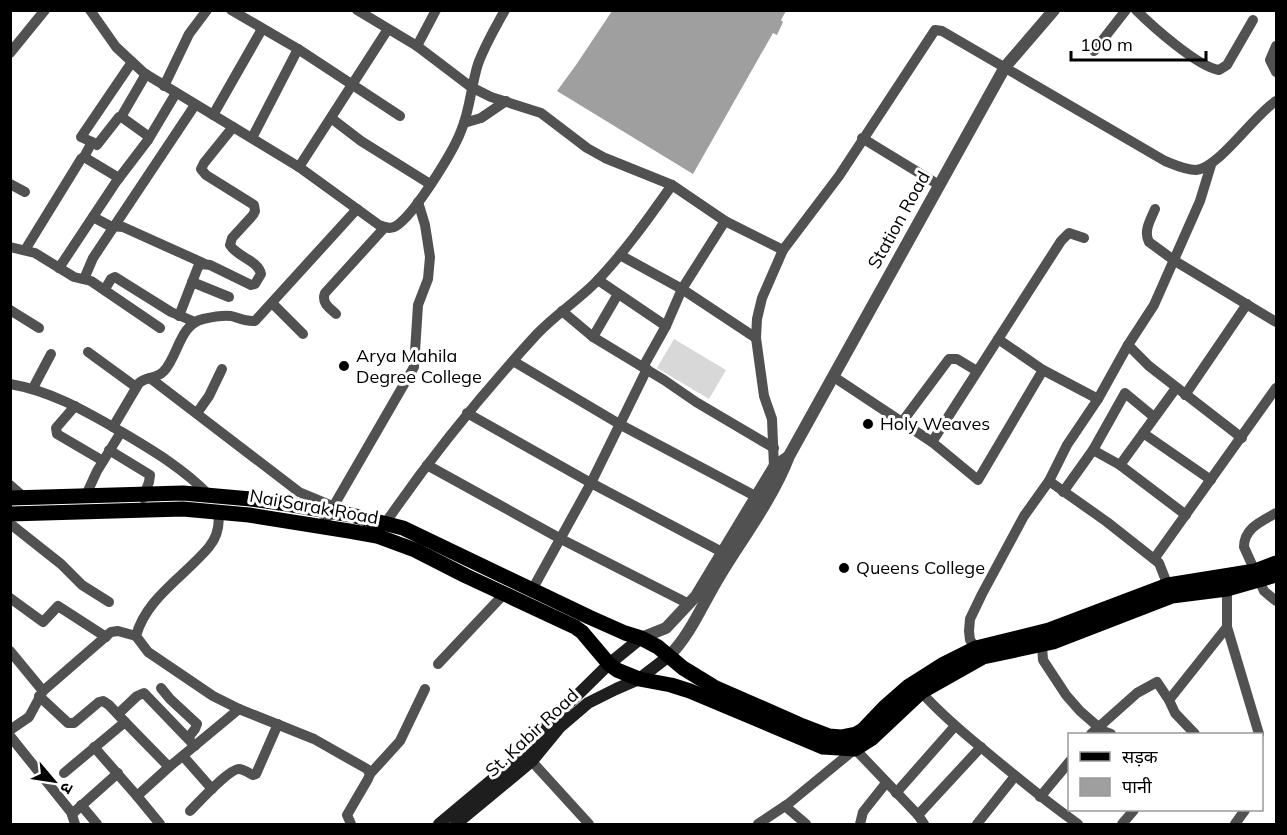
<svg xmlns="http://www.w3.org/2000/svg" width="1287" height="835" viewBox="0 0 1287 835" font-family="Mulish,'Noto Sans Devanagari',sans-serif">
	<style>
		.green { fill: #d8d8d8 }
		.water { fill: #9f9f9f }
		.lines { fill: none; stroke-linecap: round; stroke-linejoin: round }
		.minor { stroke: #515151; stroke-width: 10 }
		.tertiary { stroke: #515151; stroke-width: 12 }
		.secondary { stroke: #1e1e1e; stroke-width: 12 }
		.primary { stroke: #000; stroke-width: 15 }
		.poi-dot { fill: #000; stroke: #fff; stroke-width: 2 }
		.labels { text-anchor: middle; stroke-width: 6; stroke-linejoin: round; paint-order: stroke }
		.street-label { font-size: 18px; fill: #000; stroke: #fff }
		.poi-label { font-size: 18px; fill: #000; stroke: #fff; text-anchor: start }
	</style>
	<rect width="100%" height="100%" fill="#fff"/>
	<path class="green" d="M674 339 726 370 709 399 657 368Z"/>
	<path class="water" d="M612 11H786L781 20 783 22 777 35 773 33 693 174 557 91 576 65Z"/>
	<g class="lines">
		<g class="minor">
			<path d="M90 10 116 47 144 73 299 167 379 225C384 227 390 230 396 226 414 215 453 152 461 131 470 110 471 86 478 64 485 45 495 28 505 10"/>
			<path d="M231 10 298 49 400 116"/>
			<path d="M357 10 417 46 471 87 491 97 541 113 587 148 605 158 672 185 725 221 783 250"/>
			<path d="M1136 10C1152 26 1198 67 1219 70L1227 65 1253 20"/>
			<path d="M417 46 436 10"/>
			<path d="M1276 46 1270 60 1276 72"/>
			<path d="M1094 51 1126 10"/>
			<path d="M10 53 45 10"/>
			<path d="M164 86 189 34 207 10"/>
			<path d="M213 115 262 29"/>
			<path d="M121 117 146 74"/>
			<path d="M331 118 361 141 430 184"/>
			<path d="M464 123 481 118 506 101"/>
			<path d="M252 138 298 49"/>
			<path d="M862 138 939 185"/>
			<path d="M148 140 176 93"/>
			<path d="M92 142 81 137 132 62"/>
			<path d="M299 167 388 29"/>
			<path d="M10 184 25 192"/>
			<path d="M1155 209C1151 219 1143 231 1149 242L1175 261 1276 322"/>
			<path d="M93 217 110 226 123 227 203 263"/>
			<path d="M10 247 35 253 74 277 91 281 160 328"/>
			<path d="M25 250 81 159 84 157 119 178"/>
			<path d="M620 255 682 289 756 338"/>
			<path d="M59 268 116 182 148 140V136L123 118 119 117 97 145 92 142 84 157"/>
			<path d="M84 279 93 258 195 105"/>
			<path d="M598 280 666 326"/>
			<path d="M192 282 229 297"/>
			<path d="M105 289 111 279 115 277 171 312 195 322"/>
			<path d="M272 303 303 334"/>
			<path d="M10 310 39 328"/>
			<path d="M562 311 593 337 664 380 696 402 774 448"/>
			<path d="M336 314C330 308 321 303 325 293L385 227"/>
			<path d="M179 316 198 267 202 264 210 265 251 285 255 284 261 274C258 260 237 257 230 245L232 238 253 215 255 211 254 205 206 175 201 169 204 163 233 127"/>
			<path d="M593 337 618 294"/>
			<path d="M998 339 1043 370 1098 399"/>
			<path d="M1128 345 1149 366 1242 438"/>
			<path d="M88 352 136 387"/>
			<path d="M513 361 621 425 757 497"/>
			<path d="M643 367 666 326 682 289 725 221"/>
			<path d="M1043 370 978 480 932 442 1061 241 1069 233 1084 238"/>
			<path d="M834 377 932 442"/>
			<path d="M150 378 299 492 335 507"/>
			<path d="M10 384C51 391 85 411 120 431 152 450 183 468 209 495"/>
			<path d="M33 388 51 354"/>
			<path d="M1185 395 1247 304"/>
			<path d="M75 406 56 428 57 434 103 461"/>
			<path d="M197 413 209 396 222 369"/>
			<path d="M467 413 591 483 722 552"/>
			<path d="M902 422 949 359H957L977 371"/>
			<path d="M113 427 139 383C147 376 157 379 164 371 178 356 180 324 203 319 212 317 222 315 231 316 239 318 246 322 255 321L357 209"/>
			<path d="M1143 433 1211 480"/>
			<path d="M109 450 150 475 149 482 143 498"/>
			<path d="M1093 450 1120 465 1186 515"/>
			<path d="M427 465 561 539 689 604"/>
			<path d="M1120 465 1176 388"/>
			<path d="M780 471 774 467 772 419 764 396 756 338 757 319 762 298 783 250 839 176 935 30 942 31 1165 161C1175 165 1185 170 1196 170 1219 168 1254 115 1276 101"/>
			<path d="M1049 481 1107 522 1159 563 1170 591"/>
			<path d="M10 485 26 499"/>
			<path d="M1063 492 1093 450 1125 393 1154 417"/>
			<path d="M86 495 97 471 121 432"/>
			<path d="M218 512C220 524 217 537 209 547 185 576 146 598 136 636L148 652 213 696 239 709 314 739 367 769 370 774 368 779 347 815 351 824"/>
			<path d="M1276 513C1262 521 1244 528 1244 547L1264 591 1276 601"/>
			<path d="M13 526 61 564 82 585 109 602"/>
			<path d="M322 526 414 367 418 305 428 279 430 257 425 225 418 202"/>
			<path d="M382 528C429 459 481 395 537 334 555 315 577 301 595 283 624 253 648 219 672 185"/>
			<path d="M1154 559 1276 388"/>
			<path d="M1227 584V627L1259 734"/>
			<path d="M532 590 591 483 647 369"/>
			<path d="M10 598 43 622 58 606 106 637"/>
			<path d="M1042 645 1043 660 1066 695 1080 711 1103 731 1111 734"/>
			<path d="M976 648 970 640 969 631 970 619 982 594 1024 516 1049 481 1067 445 1098 399 1128 345 1154 305 1200 201 1211 165"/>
			<path d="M10 651 43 691"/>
			<path d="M438 664 504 594"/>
			<path d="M161 688 170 699 197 724 195 729 188 738"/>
			<path d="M921 692C940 713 961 731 983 749 1014 775 1045 801 1078 824"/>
			<path d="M39 696 68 723H74L99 702 103 701 109 705 125 722"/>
			<path d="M1169 700 1227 627"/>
			<path d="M118 714 137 696 144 693 195 746"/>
			<path d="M10 730 29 717 43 691 111 632 118 631 136 636"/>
			<path d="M1091 734 1137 693 1157 682 1169 700 1175 713 1195 734"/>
			<path d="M10 736 71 812 75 824"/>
			<path d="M94 747 137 796 169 767"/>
			<path d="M183 756 212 789"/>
			<path d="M527 756 589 824"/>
			<path d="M64 773 125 722 169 767 239 709"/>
			<path d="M370 774 400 741 425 689"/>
			<path d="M896 793 955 726"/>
			<path d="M137 796 160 824"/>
			<path d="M1040 797 1070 761"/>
			<path d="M81 805 97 824"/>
			<path d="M785 806 806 824"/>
			<path d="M190 811C198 803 229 769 239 769 243 769 249 773 253 775L256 774 278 724"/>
			<path d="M72 814 118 773"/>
			<path d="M918 815 981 747"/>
			<path d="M758 824 788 804 855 749 918 815 924 824"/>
			<path d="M860 824 863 812 886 783"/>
			<path d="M977 824 1015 776"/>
			<path d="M1122 824 1134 810"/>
			<path d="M1235 824 1245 810"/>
		</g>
		<g class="tertiary">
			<path d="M641 638 666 628 696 596 774 467 788 457"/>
			<path d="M669 656C691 634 703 603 719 577 743 537 772 500 789 456L1005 67 1054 10"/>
		</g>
		<g class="secondary">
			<path d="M439 824 524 753 552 720 609 664 641 638"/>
			<path d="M456 824 532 761 560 727 588 703 616 689 639 679 669 656"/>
		</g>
		<g class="primary">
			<path d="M10 498 183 493 251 499 287 504 351 515 403 528 589 617 625 633 641 638 658 647 683 668 714 687 803 726 829 736 841 737 856 734 863 730 885 707 909 686 942 665 976 648 1049 630 1168 585 1255 571 1276 563"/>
			<path d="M10 514 183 509 249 515 349 531 377 536 415 550 466 576 575 627 582 632 609 664 617 670 639 679 671 685 690 691 823 747 855 749 871 739 921 692 983 657 1053 642 1172 596 1227 589 1276 575"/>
		</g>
	</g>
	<g class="poi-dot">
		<circle cx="344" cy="366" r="6"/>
		<circle cx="868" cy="424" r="6"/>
		<circle cx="844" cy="568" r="6"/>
	</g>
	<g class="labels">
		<g class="street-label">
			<text transform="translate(899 220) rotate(-61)" y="6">Station Road</text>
			<text transform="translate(314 507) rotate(10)" y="6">Nai Sarak Road</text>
			<text transform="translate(532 733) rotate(-43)" y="6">St. Kabir Road</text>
		</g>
		<g class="poi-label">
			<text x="356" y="362">Arya Mahila<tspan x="356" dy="21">Degree College</tspan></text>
			<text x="880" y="430">Holy Weaves</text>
			<text x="856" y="574">Queens College</text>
		</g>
	</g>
	<rect width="1287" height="835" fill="none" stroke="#000000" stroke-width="24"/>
	<rect x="1068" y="733" width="195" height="78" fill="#ffffff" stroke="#999999" stroke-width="1.5"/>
	<rect x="1080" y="752" width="30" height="9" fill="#000000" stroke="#999999" stroke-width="1.5"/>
	<text x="1122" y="763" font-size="18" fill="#000000">सड़क</text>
	<rect x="1080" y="778" width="30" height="18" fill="#9f9f9f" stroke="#999999" stroke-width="1.5"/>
	<text x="1122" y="793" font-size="18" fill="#000000">पानी</text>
	<g transform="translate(54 781) rotate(119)" stroke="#ffffff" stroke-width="4.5" paint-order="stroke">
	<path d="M0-4.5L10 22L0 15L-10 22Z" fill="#000000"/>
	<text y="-9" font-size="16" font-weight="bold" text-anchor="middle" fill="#000000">उ</text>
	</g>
	<path d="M1071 51v9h135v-9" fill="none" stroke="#000000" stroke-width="3"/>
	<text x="1080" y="51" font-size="18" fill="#000000" stroke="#ffffff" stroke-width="4.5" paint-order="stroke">100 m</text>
</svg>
